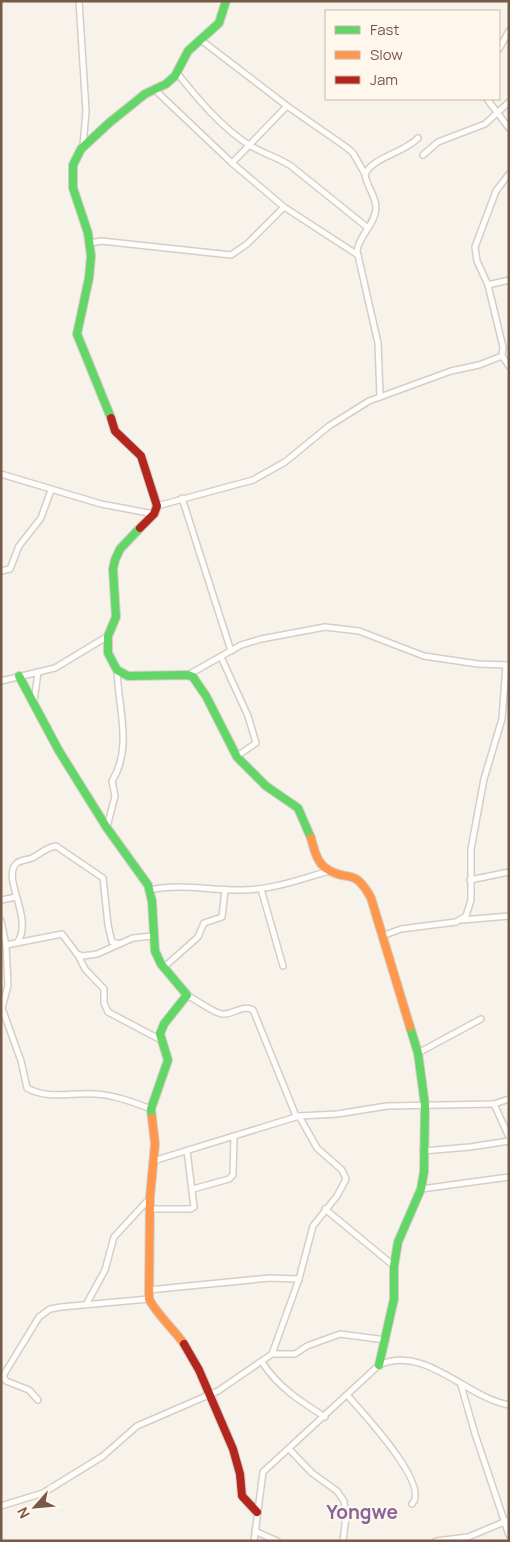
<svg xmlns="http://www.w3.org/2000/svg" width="510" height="1542" viewBox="0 0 510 1542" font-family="Manrope,sans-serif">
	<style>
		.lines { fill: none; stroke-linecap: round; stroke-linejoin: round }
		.street-casing { stroke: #d6cec6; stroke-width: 8 }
		.fast-casing { stroke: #d6cec6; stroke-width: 10 }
		.slow-casing { stroke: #d6cec6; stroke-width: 10 }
		.jam-casing { stroke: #d6cec6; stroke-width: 10 }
		.street { stroke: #fefdfc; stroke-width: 5 }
		.fast { stroke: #63d668; stroke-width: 8 }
		.slow { stroke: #ff974d; stroke-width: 8 }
		.jam { stroke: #b3261e; stroke-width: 8 }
		.labels { text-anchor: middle; stroke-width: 4.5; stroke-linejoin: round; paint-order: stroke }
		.quarter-label { font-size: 19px; font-weight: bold; fill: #88639b; stroke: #fff7eb }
	</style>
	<rect width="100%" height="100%" fill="#f7f2ea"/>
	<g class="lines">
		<g class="street-casing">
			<g id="street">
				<path d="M79 1 86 111 83 146"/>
				<path d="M201 40 287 106 346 147 353 153 365 174"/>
				<path d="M499 49 509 31"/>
				<path d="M177 73C198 99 221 127 249 145 262 153 277 157 291 166L368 228"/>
				<path d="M154 89 232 163 284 207 358 255"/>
				<path d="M487 99 509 128"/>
				<path d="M423 155 438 142 485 124 509 102"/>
				<path d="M232 163 287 106"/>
				<path d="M90 243 101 241 231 255 247 244 284 207"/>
				<path d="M488 285 509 280"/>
				<path d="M502 356 509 366"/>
				<path d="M380 396 378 343 357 251C359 235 375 225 376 208 376 195 366 186 365 174 373 157 404 153 418 138"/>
				<path d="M1 474 101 504 154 514"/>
				<path d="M182 498 231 651"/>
				<path d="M157 506 253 480 285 462 329 426 369 401 451 371 479 365 502 356 503 347 488 285 477 261 475 247 496 191 509 174"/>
				<path d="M1 571 10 569 19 546 41 518 51 490"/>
				<path d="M221 657 248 716 256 743 237 756"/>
				<path d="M188 675 241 645 261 639 325 627 359 631 424 656 478 664 508 665"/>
				<path d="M1 681 55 668 108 636"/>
				<path d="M34 702 38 672"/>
				<path d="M107 827 115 796 112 781C133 748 118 707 117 670"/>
				<path d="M470 880 509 872"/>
				<path d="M261 889 283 966"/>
				<path d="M150 890C181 883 211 891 242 890 272 890 301 879 329 871"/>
				<path d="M1 900 16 897"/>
				<path d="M462 920 509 916"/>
				<path d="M1 921 6 945 8 985 2 1008 21 1061 27 1088C48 1100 72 1092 95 1094 114 1095 133 1102 151 1109"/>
				<path d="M382 936 401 929 456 922 466 916 471 900V849L484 779 502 719 506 665"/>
				<path d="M17 943C35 919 0 877 17 863 21 860 27 860 32 858 40 854 47 847 56 846L103 878 108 925 112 942 120 944"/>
				<path d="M6 945 62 934 77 954 83 956 97 954 133 938 152 936"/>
				<path d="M78 955 85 969 104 989V1003L108 1012 161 1040"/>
				<path d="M163 968 198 937 204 923 222 917 225 890"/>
				<path d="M187 995C196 1000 214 1013 222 1014 233 1015 243 1004 253 1010L296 1116"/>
				<path d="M418 1053 481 1019"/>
				<path d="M494 1104 509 1137"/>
				<path d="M423 1151 470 1147 509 1141"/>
				<path d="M153 1161 299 1116 337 1114 387 1106 494 1104 509 1099"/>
				<path d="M193 1189 229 1179 233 1175 234 1136"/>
				<path d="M421 1189 509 1177"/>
				<path d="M151 1209H191L194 1207 187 1151"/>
				<path d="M325 1209 394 1266"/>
				<path d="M148 1290 270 1278 299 1279"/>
				<path d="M87 1303 105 1270 114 1237 150 1198"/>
				<path d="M272 1354H295L307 1346 340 1334 386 1340"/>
				<path d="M262 1362C278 1387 300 1401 325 1417"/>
				<path d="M461 1385 475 1434 509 1535"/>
				<path d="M348 1396C362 1412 431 1485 412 1504"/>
				<path d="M38 1400 29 1390 6 1381 3 1376 39 1317 50 1309 61 1307 149 1299"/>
				<path d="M289 1449 312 1473 337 1491 344 1501 346 1517 343 1541"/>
				<path d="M1 1506 43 1493 103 1456 137 1426 218 1391 272 1354 299 1279 313 1226 337 1196 346 1179 342 1170 317 1148 299 1116"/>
				<path d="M255 1531 277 1541"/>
				<path d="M254 1541 263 1472 379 1365C425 1344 465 1397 509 1405"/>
				<path d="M436 1541 468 1537 509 1520"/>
			</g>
		</g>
		<g class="fast-casing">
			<g id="fast">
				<path d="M111 418 77 334 89 278 91 256 88 233 73 188V165L81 149 109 123 145 94 166 84 175 76 188 51 219 23 226 1"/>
				<path d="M140 528 120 549 115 560 113 569 116 617 108 636V653L117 670 128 676 188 675 193 677 206 696 237 757 266 786 298 808 311 838"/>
				<path d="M19 676 59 751 107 828 148 885 152 901 155 951 161 964 187 995 164 1024 160 1034 168 1060 151 1109 152 1118"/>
				<path d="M379 1365 394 1299V1266L398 1242 421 1189 424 1172 425 1105 418 1053 410 1027"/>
			</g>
		</g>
		<g class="slow-casing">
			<g id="slow">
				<path d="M311 838C314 849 317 863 327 869 348 883 354 866 371 898L410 1027"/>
				<path d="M152 1118 155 1144 150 1197 149 1299C158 1316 173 1328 184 1344"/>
			</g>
		</g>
		<g class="jam-casing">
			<g id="jam">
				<path d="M111 418 115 431 141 456 157 506 154 514 140 528"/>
				<path d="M184 1344 199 1370 233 1449 240 1474 242 1496 257 1512"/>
			</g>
		</g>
		<use href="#street" class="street"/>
		<use href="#fast" class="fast"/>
		<use href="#slow" class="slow"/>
		<use href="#jam" class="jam"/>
	</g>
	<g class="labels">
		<g class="quarter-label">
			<text x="362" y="1519">Yongwe</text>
		</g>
	</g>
	<rect width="510" height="1542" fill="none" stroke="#775948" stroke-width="5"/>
	<rect x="325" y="10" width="175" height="90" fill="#fff7eb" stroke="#c9b8aa"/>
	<rect x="335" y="26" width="25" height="8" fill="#63d668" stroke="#c9b8aa"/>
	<text x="370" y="35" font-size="15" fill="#775948">Fast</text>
	<rect x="335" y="51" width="25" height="8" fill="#ff974d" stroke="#c9b8aa"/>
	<text x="370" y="60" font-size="15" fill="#775948">Slow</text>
	<rect x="335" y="76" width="25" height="8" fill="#b3261e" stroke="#c9b8aa"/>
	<text x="370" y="85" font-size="15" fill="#775948">Jam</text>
	<g transform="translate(35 1507) rotate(243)" stroke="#fff7eb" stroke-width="4" paint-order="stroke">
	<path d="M0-4L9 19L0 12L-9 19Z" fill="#775948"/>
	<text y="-8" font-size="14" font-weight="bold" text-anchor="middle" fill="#775948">N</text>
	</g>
</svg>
